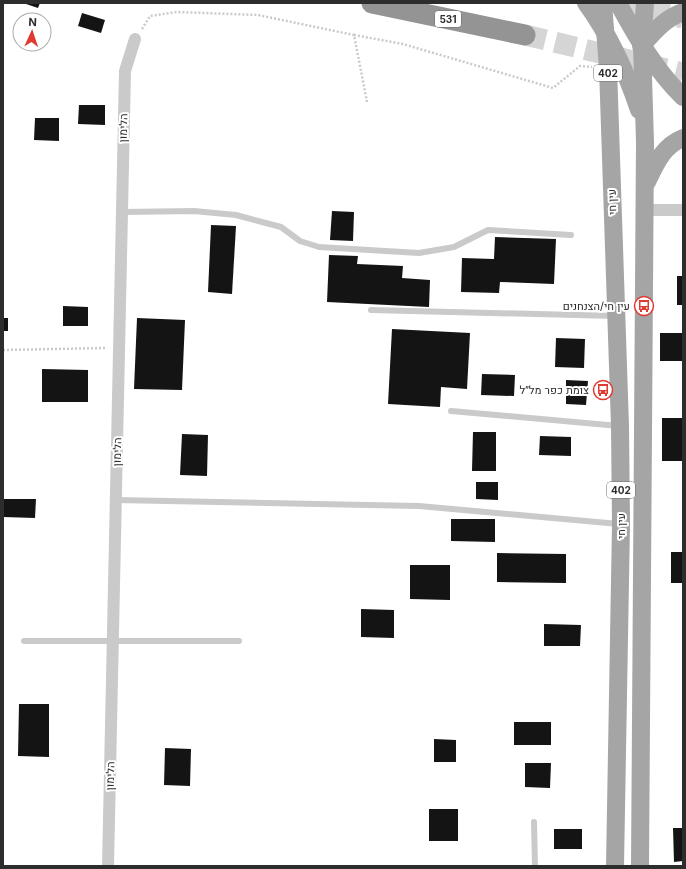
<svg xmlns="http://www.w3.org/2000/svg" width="686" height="869" viewBox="0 0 686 869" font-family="Inter,Heebo,sans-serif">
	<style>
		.building { fill: #141414 }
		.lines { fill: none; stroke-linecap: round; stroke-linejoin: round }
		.motorway-tunnel { stroke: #d5d5d5; stroke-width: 21; stroke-dasharray: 21 10; stroke-linecap: butt }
		.path { stroke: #cacaca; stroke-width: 2.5; stroke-dasharray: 2 2; stroke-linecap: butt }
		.service { stroke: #cacaca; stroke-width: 6 }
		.minor { stroke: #cacaca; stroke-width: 12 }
		.primary { stroke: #a5a5a5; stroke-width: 18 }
		.motorway { stroke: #949494; stroke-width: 21 }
		.labels { text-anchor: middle; stroke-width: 4; stroke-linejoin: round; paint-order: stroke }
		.shield { fill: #fff; stroke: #6c6c6c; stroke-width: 1 }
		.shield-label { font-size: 10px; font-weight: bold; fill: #2d2d2d }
		.street-label { font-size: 11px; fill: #2d2d2d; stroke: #fff }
		.poi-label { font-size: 11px; fill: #2d2d2d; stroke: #fff; text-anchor: end }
	</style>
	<rect width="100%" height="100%" fill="#fff"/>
	<g class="building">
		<path d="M23 3H40L38 8Z"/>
		<path d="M82 13 105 20 101 33 78 26Z"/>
		<path d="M79 105H105V125L78 124Z"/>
		<path d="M35 118H59V141L34 140Z"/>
		<path d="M332 211 354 212 353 241 330 240Z"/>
		<path d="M211 225 236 226 232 294 208 292Z"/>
		<path d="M495 237 556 239 554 284 500 282 499 293 461 292 462 258 494 259Z"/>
		<path d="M329 255 358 256 357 264 403 266 402 278 430 280 429 307 327 302Z"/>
		<rect x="677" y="276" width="6" height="29"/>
		<path d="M63 306 88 307V326H63Z"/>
		<rect x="3" y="318" width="5" height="13"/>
		<path d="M137 318 185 320 182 390 134 389Z"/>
		<path d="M392 329 470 333 467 389 441 387 440 407 388 404Z"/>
		<rect x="660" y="333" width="23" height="28"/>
		<path d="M556 338 585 339 584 368 555 367Z"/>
		<path d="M42 369 88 370V402H42Z"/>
		<path d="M482 374 515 375 514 396 481 395Z"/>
		<path d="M566 380 588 381 586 405 566 404Z"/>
		<rect x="662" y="418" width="21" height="43"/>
		<path d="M473 432H496V471H472Z"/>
		<path d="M182 434 208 435 207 476 180 475Z"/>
		<path d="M540 436 571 437V456L539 455Z"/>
		<path d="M476 482H498V500L476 499Z"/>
		<path d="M3 499H36L35 518 3 517Z"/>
		<path d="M451 519H495V542L451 541Z"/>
		<rect x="671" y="552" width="12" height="31"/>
		<path d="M497 553 566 554V583L497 582Z"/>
		<path d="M410 565H450V600L410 599Z"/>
		<path d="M361 609 394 610V638L361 637Z"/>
		<path d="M544 624 581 625 580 646H544Z"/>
		<path d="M19 704H49V757L18 756Z"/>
		<rect x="514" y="722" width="37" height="23"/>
		<path d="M434 739 456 740V762H434Z"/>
		<path d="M165 748 191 749 190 786 164 785Z"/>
		<path d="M525 763H551L550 788 525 787Z"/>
		<rect x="429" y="809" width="29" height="32"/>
		<path d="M673 828H683V861L674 862Z"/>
		<rect x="554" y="829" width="28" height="20"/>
	</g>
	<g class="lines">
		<g class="motorway-tunnel">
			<path d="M618 3 683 18"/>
			<path d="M525 35 683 73"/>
		</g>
		<g class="path">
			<path d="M142 29 150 16 177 12 258 15 354 35 367 102"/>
			<path d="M354 35 403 44 553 88 580 66 592 67"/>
			<path d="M3 350 106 348"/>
		</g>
		<g class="service">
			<path d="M122 212 194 211 236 215 281 227 300 241 319 247 419 253 454 247 488 230 571 235"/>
			<path d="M371 310 615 316"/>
			<path d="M451 411 619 426"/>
			<path d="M116 500 419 506 619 524"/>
			<path d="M24 641H239"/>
			<path d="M534 822 535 866"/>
		</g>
		<g class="minor">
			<path d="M643 210H683"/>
			<path d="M108 866 125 71 135 39"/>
		</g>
		<g class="primary">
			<path d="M586 3C610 36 626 71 639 110"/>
			<path d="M603 3 608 68 620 426 621 524 615 866"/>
			<path d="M618 3C636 36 656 71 683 97"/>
			<path d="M641 46C655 31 664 19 683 12"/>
			<path d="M647 182C656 163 663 146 683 138"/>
			<path d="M640 866 645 142 642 45 645 3"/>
		</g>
		<path class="motorway" d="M372 3 525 35"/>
	</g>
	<defs>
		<g id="bus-ring" transform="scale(1)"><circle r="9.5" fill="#fff" stroke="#e03b33" stroke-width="1.5"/><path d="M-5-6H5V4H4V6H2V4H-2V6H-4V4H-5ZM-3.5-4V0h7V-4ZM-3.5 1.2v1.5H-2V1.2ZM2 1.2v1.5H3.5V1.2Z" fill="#e03b33"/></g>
	</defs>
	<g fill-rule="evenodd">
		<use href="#bus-ring" x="644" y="306"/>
		<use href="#bus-ring" x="603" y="390"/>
	</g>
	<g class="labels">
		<g class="shield">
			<rect x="435" y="11" width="26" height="16" rx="3"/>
			<rect x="594" y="65" width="28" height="16" rx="3"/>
			<rect x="607" y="482" width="28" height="16" rx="3"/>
		</g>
		<g class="shield-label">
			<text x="448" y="23">531</text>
			<text x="608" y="77">402</text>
			<text x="621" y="494">402</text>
		</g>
		<g class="street-label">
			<text transform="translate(123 128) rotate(-89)" y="4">הלימון</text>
			<text transform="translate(612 202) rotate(-92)" y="4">עין חי</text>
			<text transform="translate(117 452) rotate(-89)" y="4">הלימון</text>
			<text transform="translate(621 526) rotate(-90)" y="4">עין חי</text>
			<text transform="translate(110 776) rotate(-89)" y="4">הלימון</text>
		</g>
		<g class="poi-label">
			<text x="630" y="310">עין חי/הצנחנים</text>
			<text x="589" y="394">צומת כפר מל״ל</text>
		</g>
	</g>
	<rect width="686" height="869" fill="none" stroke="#2d2d2d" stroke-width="8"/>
	<g transform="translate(32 32) rotate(3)"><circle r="19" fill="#ffffff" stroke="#ababab"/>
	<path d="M0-3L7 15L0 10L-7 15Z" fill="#e03b33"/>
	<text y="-6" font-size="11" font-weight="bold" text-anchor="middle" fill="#2d2d2d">N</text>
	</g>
</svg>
